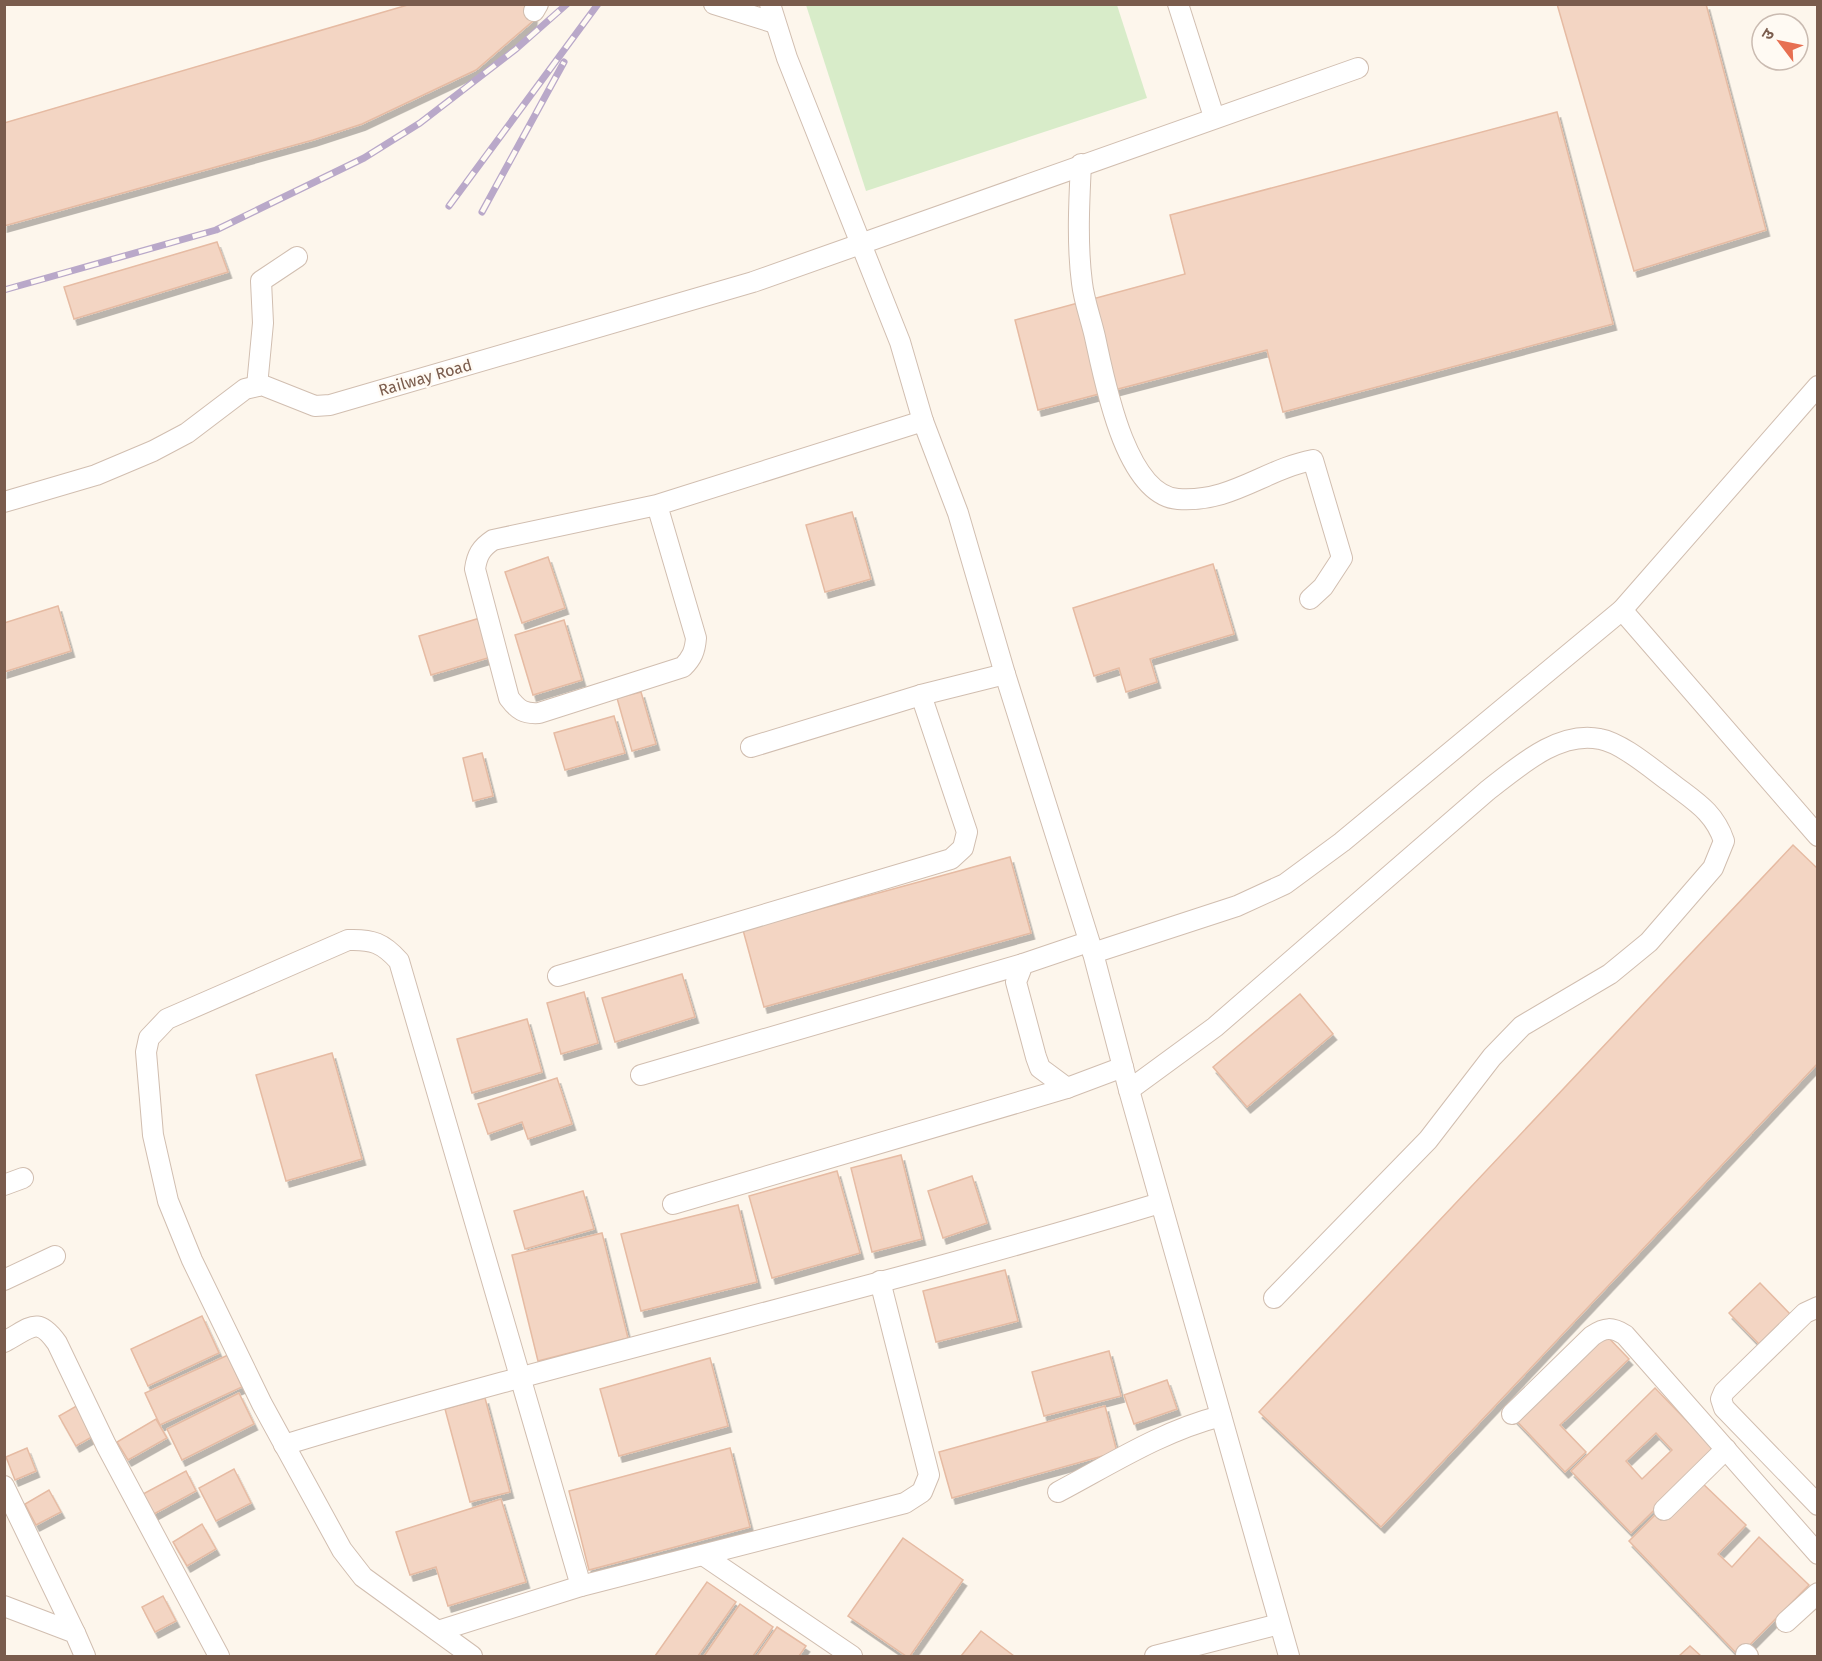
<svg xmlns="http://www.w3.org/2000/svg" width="1822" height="1661" viewBox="0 0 1822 1661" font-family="'Fira Sans','Noto Sans Devanagari',sans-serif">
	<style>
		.green { fill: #d8ecc9 }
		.building { fill: #f3d5c3; stroke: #e6bba3; stroke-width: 1.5; fill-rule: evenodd; filter: url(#shadow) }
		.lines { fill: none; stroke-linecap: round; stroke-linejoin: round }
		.minor-casing { stroke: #d1beb0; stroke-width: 22 }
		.minor { stroke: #fff; stroke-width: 20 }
		.rail-casing { stroke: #b9a8c9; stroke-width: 7 }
		.rail { stroke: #fffaf3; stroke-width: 4.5; stroke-dasharray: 14; stroke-linecap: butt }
		.labels { text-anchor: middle; stroke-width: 4.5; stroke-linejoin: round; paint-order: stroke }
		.street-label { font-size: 16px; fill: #7a5c4d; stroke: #fffaf3 }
	</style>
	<defs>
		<filter id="shadow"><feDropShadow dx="3.5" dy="6" stdDeviation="0" flood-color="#0004"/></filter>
	</defs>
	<rect width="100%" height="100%" fill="#fdf6ec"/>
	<path class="green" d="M806 5H1117L1147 98 866 191Z"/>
	<g class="building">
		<path d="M411 4H535L533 21 476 70 362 124 313 140 4 226V123Z"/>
		<path d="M1557 4H1706L1766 230 1634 271Z"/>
		<path d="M1557 112 1613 324 1283 412 1267 350 1038 410 1015 320 1185 274 1170 215Z"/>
		<path d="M217 242 228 272 74 319 64 287Z"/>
		<path d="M852 512 871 579 825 592 806 525Z"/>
		<path d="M548 557 565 608 522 623 505 572Z"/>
		<path d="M1213 564 1234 634 1150 659 1157 682 1126 692 1119 668 1094 676 1073 608Z"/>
		<path d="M58 606 71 651 4 672V623Z"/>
		<path d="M480 618 491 657 431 675 419 636Z"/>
		<path d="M564 620 582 680 533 695 515 635Z"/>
		<path d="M641 692 656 744 632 751 617 698Z"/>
		<path d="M614 716 625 753 565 770 554 733Z"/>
		<path d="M482 753 493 796 473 801 463 758Z"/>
		<path d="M1793 845 1818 869V1063L1381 1527 1259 1412Z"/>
		<path d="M1010 857 1031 933 764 1007 743 930Z"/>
		<path d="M682 974 695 1017 615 1042 602 998Z"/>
		<path d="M584 992 598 1043 561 1054 547 1003Z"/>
		<path d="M1300 994 1333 1034 1247 1107 1213 1067Z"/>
		<path d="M527 1019 542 1072 472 1093 457 1039Z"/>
		<path d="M332 1053 362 1159 286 1181 256 1075Z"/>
		<path d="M557 1078 572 1124 528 1139 522 1122 488 1134 478 1104Z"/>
		<path d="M901 1155 922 1239 872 1252 851 1168Z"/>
		<path d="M837 1171 860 1253 772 1278 749 1196Z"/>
		<path d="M972 1176 987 1223 943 1238 928 1191Z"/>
		<path d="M583 1191 594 1229 525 1249 514 1211Z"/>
		<path d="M738 1205 757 1282 641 1311 621 1234Z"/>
		<path d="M602 1233 628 1338 538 1361 512 1255Z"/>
		<path d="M1005 1270 1018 1321 936 1342 923 1291Z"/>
		<path d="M1760 1283 1790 1314 1759 1344 1729 1313Z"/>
		<path d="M202 1316 219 1353 148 1386 131 1349Z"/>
		<path d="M1602 1331 1629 1359 1560 1425 1586 1452 1565 1472 1512 1416Z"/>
		<path d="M1109 1351 1121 1396 1044 1416 1032 1372Z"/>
		<path d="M228 1355 242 1387 160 1425 145 1393Z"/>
		<path d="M710 1358 728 1426 619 1456 600 1389Z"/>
		<path d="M1167 1380 1177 1409 1134 1424 1124 1395Z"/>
		<path d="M1655 1388 1715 1450 1631 1533 1571 1471ZM1656 1433 1672 1450 1642 1479 1626 1461Z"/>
		<path d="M239 1393 254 1424 182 1460 167 1429Z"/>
		<path d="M485 1398 510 1492 470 1502 445 1409Z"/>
		<path d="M80 1404 97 1434 76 1446 59 1416Z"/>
		<path d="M1105 1406 1117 1452 952 1498 939 1452Z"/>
		<path d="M156 1419 167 1438 128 1460 117 1442Z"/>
		<path d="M27 1448 36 1471 15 1480 6 1457Z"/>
		<path d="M730 1448 750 1527 589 1570 569 1491Z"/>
		<path d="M234 1469 251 1503 216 1521 199 1488Z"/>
		<path d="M186 1471 196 1491 154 1514 143 1494Z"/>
		<path d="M1699 1480 1746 1525 1718 1554 1732 1567 1759 1537 1809 1585 1739 1656 1629 1541 1655 1515 1661 1520Z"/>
		<path d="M49 1490 61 1512 36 1525 25 1504Z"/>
		<path d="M501 1499 526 1582 448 1606 436 1567 410 1575 396 1532Z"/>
		<path d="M202 1524 216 1549 187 1566 173 1542Z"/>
		<path d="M903 1538 963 1580 910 1656H906L848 1616Z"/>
		<path d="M707 1582 736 1602 698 1656H655Z"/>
		<path d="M163 1596 176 1621 155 1632 142 1607Z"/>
		<path d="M740 1604 773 1627 753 1656H704Z"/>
		<path d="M777 1627 806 1646 799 1656H757Z"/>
		<path d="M981 1631 1014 1656H961Z"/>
		<path d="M1690 1646 1701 1656H1679Z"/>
	</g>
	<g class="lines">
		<g class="minor-casing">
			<g id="minor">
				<path d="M714 4 775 23"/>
				<path d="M770 4 787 58 900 342 923 421 958 513 1005 674 1093 953"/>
				<path d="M1178 4 1214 117"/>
				<path d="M534 11 538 4"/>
				<path d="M1081 164C1079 203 1077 245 1082 283 1084 301 1091 319 1095 337 1104 378 1125 495 1178 499 1231 503 1265 469 1313 460L1342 558 1323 587 1310 599"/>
				<path d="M257 386 263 323 261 281 297 257"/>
				<path d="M4 502 96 475 153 451 187 433 245 389 262 385 315 406 330 405 753 282 1358 68"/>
				<path d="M657 505 696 638C695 651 692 658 683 667L539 713C524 714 518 710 509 698L475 569C477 555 481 548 493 540L657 505 923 421"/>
				<path d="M1622 610 1818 836"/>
				<path d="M751 747 921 695 1005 674"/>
				<path d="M1088 942 1023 964 1016 982 1036 1057 1040 1068 1067 1088 1123 1067"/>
				<path d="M558 976 951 859 963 848 967 832 921 695"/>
				<path d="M641 1075 1023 964"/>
				<path d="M1129 1090 1215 1027 1487 791C1517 768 1558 730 1600 739 1622 743 1652 769 1670 782 1694 801 1714 811 1724 841L1713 868 1649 942 1610 974 1522 1026 1492 1057 1428 1140 1274 1298"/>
				<path d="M4 1185 23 1178"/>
				<path d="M673 1204 1067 1088"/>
				<path d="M4 1280 55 1256"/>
				<path d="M1818 1307 1805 1313 1724 1392 1721 1399 1724 1408 1818 1505"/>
				<path d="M4 1342C31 1328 37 1315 57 1343L106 1445 219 1656"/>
				<path d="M1512 1414 1592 1336C1605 1327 1612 1327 1625 1335L1818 1554"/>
				<path d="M284 1445C574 1357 870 1291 1160 1203"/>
				<path d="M4 1486 75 1633"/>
				<path d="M1058 1492C1111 1464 1162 1431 1221 1416"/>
				<path d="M1664 1510 1726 1449"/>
				<path d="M703 1555 852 1656"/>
				<path d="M4 1606 75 1633 85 1656"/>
				<path d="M1786 1622 1818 1593"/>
				<path d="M438 1631 581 1586 905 1503 922 1492 929 1475 880 1281"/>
				<path d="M1746 1654 1748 1656"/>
				<path d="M472 1656 363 1577 342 1550 262 1404 192 1260 168 1201 153 1135 146 1052 149 1038 167 1019 348 940C372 939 383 943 399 961L581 1586"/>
				<path d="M1155 1656 1279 1624"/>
				<path d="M1289 1656 1129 1090 1093 953 1237 906 1285 884 1342 842 1622 610 1818 386"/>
			</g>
		</g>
		<use href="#minor" class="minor"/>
		<g class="rail-casing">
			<g id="rail">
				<path d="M449 206 598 4"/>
				<path d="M482 212 564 62"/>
				<path d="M4 290 216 230 364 158 420 123 516 49 567 4"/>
			</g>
		</g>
		<use href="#rail" class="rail"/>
	</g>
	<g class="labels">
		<g class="street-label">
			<text transform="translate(425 377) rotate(-16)" y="6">Railway Road</text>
		</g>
	</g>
	<rect width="1822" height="1661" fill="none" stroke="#7a5c4d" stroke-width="12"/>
	<g transform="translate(1780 42) rotate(302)"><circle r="28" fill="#fffaf3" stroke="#cabbb1" stroke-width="1.5"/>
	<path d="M0-4.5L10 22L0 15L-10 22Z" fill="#e76f51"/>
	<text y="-9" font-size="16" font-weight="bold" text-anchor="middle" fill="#7a5c4d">उ</text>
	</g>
</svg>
